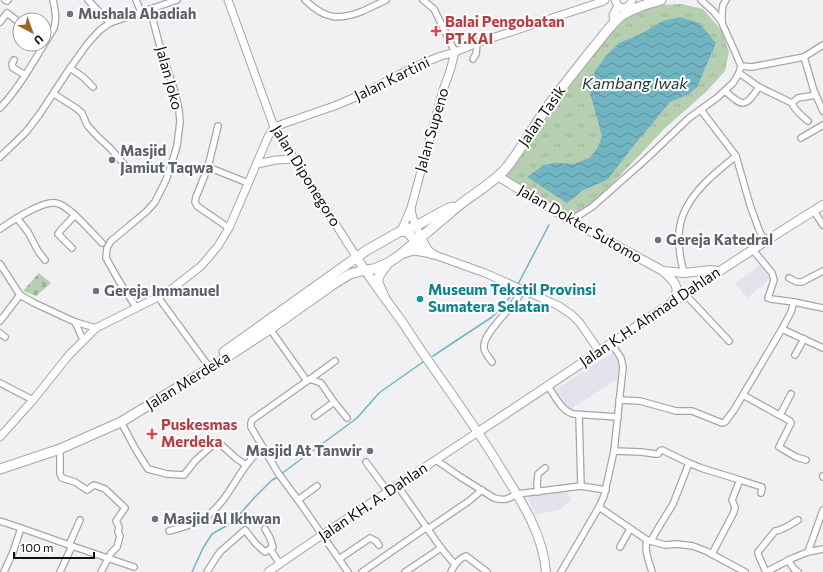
<svg xmlns="http://www.w3.org/2000/svg" width="823" height="572" viewBox="0 0 823 572" font-family="Commissioner,sans-serif">
	<style>
		.built { fill: #e4e3ed }
		.grass { fill: url(#grass-tufts) }
		.cemetery { fill: url(#cemetery-stones) }
		.water { fill: url(#water-waves) }
		.lines { fill: none; stroke-linecap: round; stroke-linejoin: round }
		.stream { stroke: #71b4c2; stroke-width: 1.5 }
		.minor-casing { stroke: #a6a6a9; stroke-width: 8 }
		.tertiary-casing { stroke: #a6a6a9; stroke-width: 9 }
		.secondary-casing { stroke: #a6a6a9; stroke-width: 10 }
		.primary-casing { stroke: #a6a6a9; stroke-width: 11 }
		.minor { stroke: #fff; stroke-width: 5.5 }
		.tertiary { stroke: #fff; stroke-width: 7 }
		.secondary { stroke: #fff; stroke-width: 8 }
		.primary { stroke: #fff; stroke-width: 9 }
		.worship-dot { fill: #6b7280; stroke: #fff; stroke-width: 1.5 }
		.health-dot { fill: #e0444e; stroke: #fff; stroke-width: 1.5 }
		.culture-dot { fill: #0f9aa8; stroke: #fff; stroke-width: 1.5 }
		.labels { text-anchor: middle; stroke-width: 4; stroke-linejoin: round; paint-order: stroke }
		.worship-label { font-size: 15px; font-weight: bold; fill: #5b616d; stroke: #fff; text-anchor: start }
		.health-label { font-size: 15px; font-weight: bold; fill: #be3a42; stroke: #fff; text-anchor: start }
		.street-label { font-size: 15px; fill: #101011; stroke: #fff }
		.culture-label { font-size: 15px; font-weight: bold; fill: #0d838f; stroke: #fff; text-anchor: start }
		.water-label { font-size: 16px; font-style: italic; fill: #16373d; stroke: #fff }
	</style>
	<defs>
		<pattern id="grass-tufts" width="24" height="20" patternUnits="userSpaceOnUse"><rect width="24" height="20" fill="#b6cfb0"/><path d="M3 7l-1-3M5 7V3M7 7l1-3M15 17l-1-3M17 17v-4M19 17l1-3" fill="none" stroke="#9bb196"/></pattern>
		<pattern id="cemetery-stones" width="16" height="16" patternUnits="userSpaceOnUse"><rect width="16" height="16" fill="#b6cfb0"/><path d="M2 7V4a2 2 0 0 1 4 0v3zM10 15v-3a2 2 0 0 1 4 0v3z" fill="#9bb196"/></pattern>
		<pattern id="water-waves" width="16" height="10" patternUnits="userSpaceOnUse"><rect width="16" height="10" fill="#71b4c2"/><path d="M0 5q4-4 8 0t8 0" fill="none" stroke="#5b919c"/></pattern>
	</defs>
	<rect width="100%" height="100%" fill="#f1f1f4"/>
	<g class="built">
		<path d="M760 265 770 279 747 298 735 283Z"/>
		<path d="M612 353 620 365V377L569 410 556 389Z"/>
		<path d="M566 490 571 500 559 510 535 515 527 495Z"/>
	</g>
	<path class="grass" d="M682 4 703 9 722 31 729 52 725 71 706 92 665 128 597 200 577 213H564L503 177 543 119 614 28 635 12 657 5Z"/>
	<path class="cemetery" d="M39 273 51 283 36 296 23 291Z"/>
	<path class="water" d="M680 17 699 23 716 43 697 87 689 94 670 102 631 149 608 179 600 183 583 190 567 203 527 177 544 165 556 163 574 164 591 157 598 147 602 136 590 93 595 71 606 56 619 43 641 34 663 21Z"/>
	<g class="lines">
		<g class="stream">
			<path d="M517 286 549 225"/>
			<path d="M433 356 492 317 503 306 516 289"/>
			<path d="M281 474 345 427 357 418 379 393 423 362"/>
			<path d="M192 572 203 548 212 534 226 526 239 515 254 498 272 480 278 477"/>
		</g>
		<g class="minor-casing">
			<g id="minor">
				<path d="M5 0 7 1 8 0"/>
				<path d="M88 0 110 23"/>
				<path d="M136 0 141 12"/>
				<path d="M305 0C325 19 338 21 363 11 371 7 378 4 386 0"/>
				<path d="M423 0 434 9 455 52"/>
				<path d="M701 0 714 12 722 22"/>
				<path d="M0 22 7 13 20 23"/>
				<path d="M804 57 814 91 823 111"/>
				<path d="M473 59 476 54 477 43"/>
				<path d="M14 60 12 64 13 68 25 75"/>
				<path d="M741 66 752 67 804 57 823 45"/>
				<path d="M70 68 83 77 93 87"/>
				<path d="M759 87 792 103"/>
				<path d="M725 91C743 107 745 108 759 87L739 73"/>
				<path d="M54 94 76 108 82 113 87 125 97 136 111 149 128 169"/>
				<path d="M0 108C22 85 37 55 54 28 57 18 55 10 53 0"/>
				<path d="M701 110 736 156 750 205 759 230 765 242"/>
				<path d="M808 121C802 116 794 110 792 103L798 98 816 95"/>
				<path d="M218 126 208 167 196 197 195 202 197 206 229 228"/>
				<path d="M801 138 823 125"/>
				<path d="M0 157 26 132 39 115 70 68 88 43 100 30 110 23 177 0"/>
				<path d="M208 167 248 183"/>
				<path d="M814 211 823 225"/>
				<path d="M17 218 28 232 38 251 45 260"/>
				<path d="M570 220 581 214 592 207 645 160 689 118 718 97 733 83 739 73 741 66 735 52 722 23V12L723 5 726 0"/>
				<path d="M0 229C12 221 41 201 56 203 69 205 92 233 102 243"/>
				<path d="M72 248 58 234 60 231 75 215"/>
				<path d="M753 250 772 273 774 280 768 298 771 299 794 302 823 308"/>
				<path d="M0 264 20 295 34 303 75 322 96 328"/>
				<path d="M684 273C679 255 676 233 683 215 692 191 716 172 736 156"/>
				<path d="M789 278 797 282H802L823 271"/>
				<path d="M685 294 729 341"/>
				<path d="M158 297 210 368"/>
				<path d="M136 307 119 281 106 258 107 248 111 241 122 232 147 211 155 202 166 180 173 159 177 146 180 122 179 110 175 92 159 43 150 9"/>
				<path d="M0 321 20 295"/>
				<path d="M75 322 83 340"/>
				<path d="M270 329 307 381 252 420 251 423V427L278 473 298 500 348 572"/>
				<path d="M782 329 823 348"/>
				<path d="M0 333 5 337"/>
				<path d="M795 355 804 339"/>
				<path d="M492 362C489 357 483 352 484 346 484 335 503 316 510 308 515 302 519 296 523 290"/>
				<path d="M310 379 321 383 334 402 347 418"/>
				<path d="M309 380 335 361"/>
				<path d="M0 383 33 400"/>
				<path d="M548 386C555 396 561 410 573 414L618 417"/>
				<path d="M743 395 790 421 791 423 779 447 796 457 806 460"/>
				<path d="M619 400 640 401 676 411H692L722 423 725 422 734 410 782 329 791 312 794 302"/>
				<path d="M579 415 581 486"/>
				<path d="M780 415 791 394"/>
				<path d="M315 416 334 402"/>
				<path d="M121 422 136 450 148 469 152 470 167 474 184 475 195 461 217 441 237 459 246 465"/>
				<path d="M60 449V474L62 478 75 482 87 490 94 485 105 489 125 508 116 521 119 527 118 532 120 536 117 547 111 553 101 572"/>
				<path d="M614 451 641 452 656 454H658L660 451 662 450 689 463 673 504 657 530 651 541"/>
				<path d="M436 460 459 476 494 498C505 501 508 499 517 494L581 486 606 490"/>
				<path d="M366 462 388 492"/>
				<path d="M689 463 701 468 740 480 732 500 735 507 734 512 712 554"/>
				<path d="M823 476V477"/>
				<path d="M740 480 762 487V489L761 493"/>
				<path d="M397 485 441 548 451 560 455 564"/>
				<path d="M538 492 537 484 538 474 545 468"/>
				<path d="M298 500 317 486"/>
				<path d="M599 507 647 540 665 545 677 544 693 546 706 551 745 572"/>
				<path d="M0 521 21 528 72 546 134 567"/>
				<path d="M428 529 469 501 482 490"/>
				<path d="M169 531C180 528 197 524 206 517 227 501 233 482 248 463 252 457 258 452 263 447"/>
				<path d="M647 540C644 551 649 561 652 572"/>
				<path d="M69 545 80 520"/>
				<path d="M620 547 630 529"/>
				<path d="M270 549 280 564"/>
				<path d="M808 552 823 510"/>
				<path d="M339 559 370 538 376 541 379 545"/>
				<path d="M788 560 794 569 798 572"/>
				<path d="M4 572 13 552 21 528"/>
				<path d="M60 572 72 546"/>
				<path d="M207 572 217 556 221 551 245 530 256 544 265 552 273 547 270 538 265 529"/>
				<path d="M362 572 427 527"/>
				<path d="M405 572 441 548"/>
				<path d="M451 572C454 565 458 559 466 556L487 572"/>
				<path d="M561 572 599 507 604 496 614 451 623 367 621 358 611 343"/>
				<path d="M766 572 758 554V552L775 531C784 530 791 524 798 520"/>
				<path d="M766 572 793 558 808 552 823 549"/>
			</g>
		</g>
		<g class="tertiary-casing">
			<g id="tertiary">
				<path d="M228 0 274 127 357 258"/>
				<path d="M615 0 618 6C624 10 630 7 632 0"/>
				<path d="M614 23 613 15 618 6"/>
				<path d="M257 164 276 160 294 159"/>
				<path d="M411 209C413 224 421 238 429 251"/>
				<path d="M401 231 411 208 443 90 450 71 455 52"/>
				<path d="M404 254 414 251 432 254 485 273 559 306 572 315 580 323 599 351"/>
				<path d="M0 437 33 400 69 355 96 328 158 297 173 288 201 266 208 258 218 246 229 228 268 137 274 127 337 105 358 96 416 66 441 56 455 52 477 43 601 2 605 0"/>
				<path d="M268 572 322 535 478 432"/>
			</g>
		</g>
		<g class="secondary-casing">
			<g id="secondary">
				<path d="M499 177 570 220 663 271C673 280 682 287 673 301"/>
				<path d="M357 258C371 280 386 300 401 320 411 335 421 351 432 366 455 399 479 432 500 467 520 499 543 533 546 572"/>
				<path d="M663 271 684 273 711 270 718 271"/>
				<path d="M478 432C593 357 706 277 823 205"/>
			</g>
		</g>
		<g class="primary-casing">
			<g id="primary">
				<path d="M401 231C409 231 411 236 416 242 420 246 427 250 432 254"/>
				<path d="M384 296C377 281 374 280 386 266"/>
				<path d="M224 352 367 250 399 232 416 226 447 209 452 207"/>
				<path d="M0 469 60 449 121 422 210 368 270 329 332 285 350 274 365 270 374 269 388 263 400 255 450 213C468 196 491 186 507 167 522 148 534 126 548 106 562 87 578 67 593 48 602 38 610 25 621 16 633 8 647 4 661 0"/>
			</g>
		</g>
		<use href="#minor" class="minor"/>
		<use href="#tertiary" class="tertiary"/>
		<use href="#secondary" class="secondary"/>
		<use href="#primary" class="primary"/>
	</g>
	<g class="worship-dot">
		<circle cx="70" cy="14" r="4"/>
		<circle cx="112" cy="160" r="4"/>
		<circle cx="658" cy="240" r="4"/>
		<circle cx="96" cy="291" r="4"/>
		<circle cx="370" cy="451" r="4"/>
		<circle cx="155" cy="519" r="4"/>
	</g>
	<g class="health-dot">
		<path d="M434 25h4v4h4v4h-4v4h-4v-4h-4v-4h4z"/>
		<path d="M150 428h4v4h4v4h-4v4h-4v-4h-4v-4h4z"/>
	</g>
	<circle class="culture-dot" cx="420" cy="299" r="4"/>
	<g class="labels">
		<g class="worship-label">
			<text x="78" y="19">Mushala Abadiah</text>
			<text x="120" y="156">Masjid<tspan x="120" dy="17">Jamiut Taqwa</tspan></text>
			<text x="666" y="245">Gereja Katedral</text>
			<text x="104" y="296">Gereja Immanuel</text>
			<text x="362" y="456" text-anchor="end">Masjid At Tanwir</text>
			<text x="163" y="524">Masjid Al Ikhwan</text>
		</g>
		<g class="health-label">
			<text x="445" y="27">Balai Pengobatan<tspan x="445" dy="17">PT.KAI</tspan></text>
			<text x="161" y="430">Puskesmas<tspan x="161" dy="17">Merdeka</tspan></text>
		</g>
		<g class="street-label">
			<text transform="translate(169 78) rotate(75)" y="5">Jalan Joko</text>
			<text transform="translate(392 79) rotate(-26)" y="5">Jalan Kartini</text>
			<text transform="translate(542 116) rotate(-55)" y="5">Jalan Tasik</text>
			<text transform="translate(432 130) rotate(-74)" y="5">Jalan Supeno</text>
			<text transform="translate(306 176) rotate(58)" y="5">Jalan Diponegoro</text>
			<text transform="translate(580 224) rotate(30)" y="5">Jalan Dokter Sutomo</text>
			<text transform="translate(650 317) rotate(-34)" y="5">Jalan K.H. Ahmad Dahlan</text>
			<text transform="translate(188 381) rotate(-32)" y="5">Jalan Merdeka</text>
			<text transform="translate(373 502) rotate(-34)" y="5">Jalan KH. A. Dahlan</text>
		</g>
		<g class="culture-label">
			<text x="428" y="295">Museum Tekstil Provinsi<tspan x="428" dy="17">Sumatera Selatan</tspan></text>
		</g>
		<g class="water-label">
			<text x="635" y="89">Kambang Iwak</text>
		</g>
	</g>
	<g transform="translate(32 32) rotate(139)"><circle r="19" fill="#ffffff" stroke="#9f9fa0"/>
	<path d="M0-3L7 15L0 10L-7 15Z" fill="#9d6422"/>
	<text y="-6" font-size="11" font-weight="bold" text-anchor="middle" fill="#101011">U</text>
	</g>
	<path d="M14 552v6h80v-6" fill="none" stroke="#101011" stroke-width="2"/>
	<text x="20" y="552" font-size="12" fill="#101011" stroke="#ffffff" stroke-width="3" paint-order="stroke">100 m</text>
</svg>
